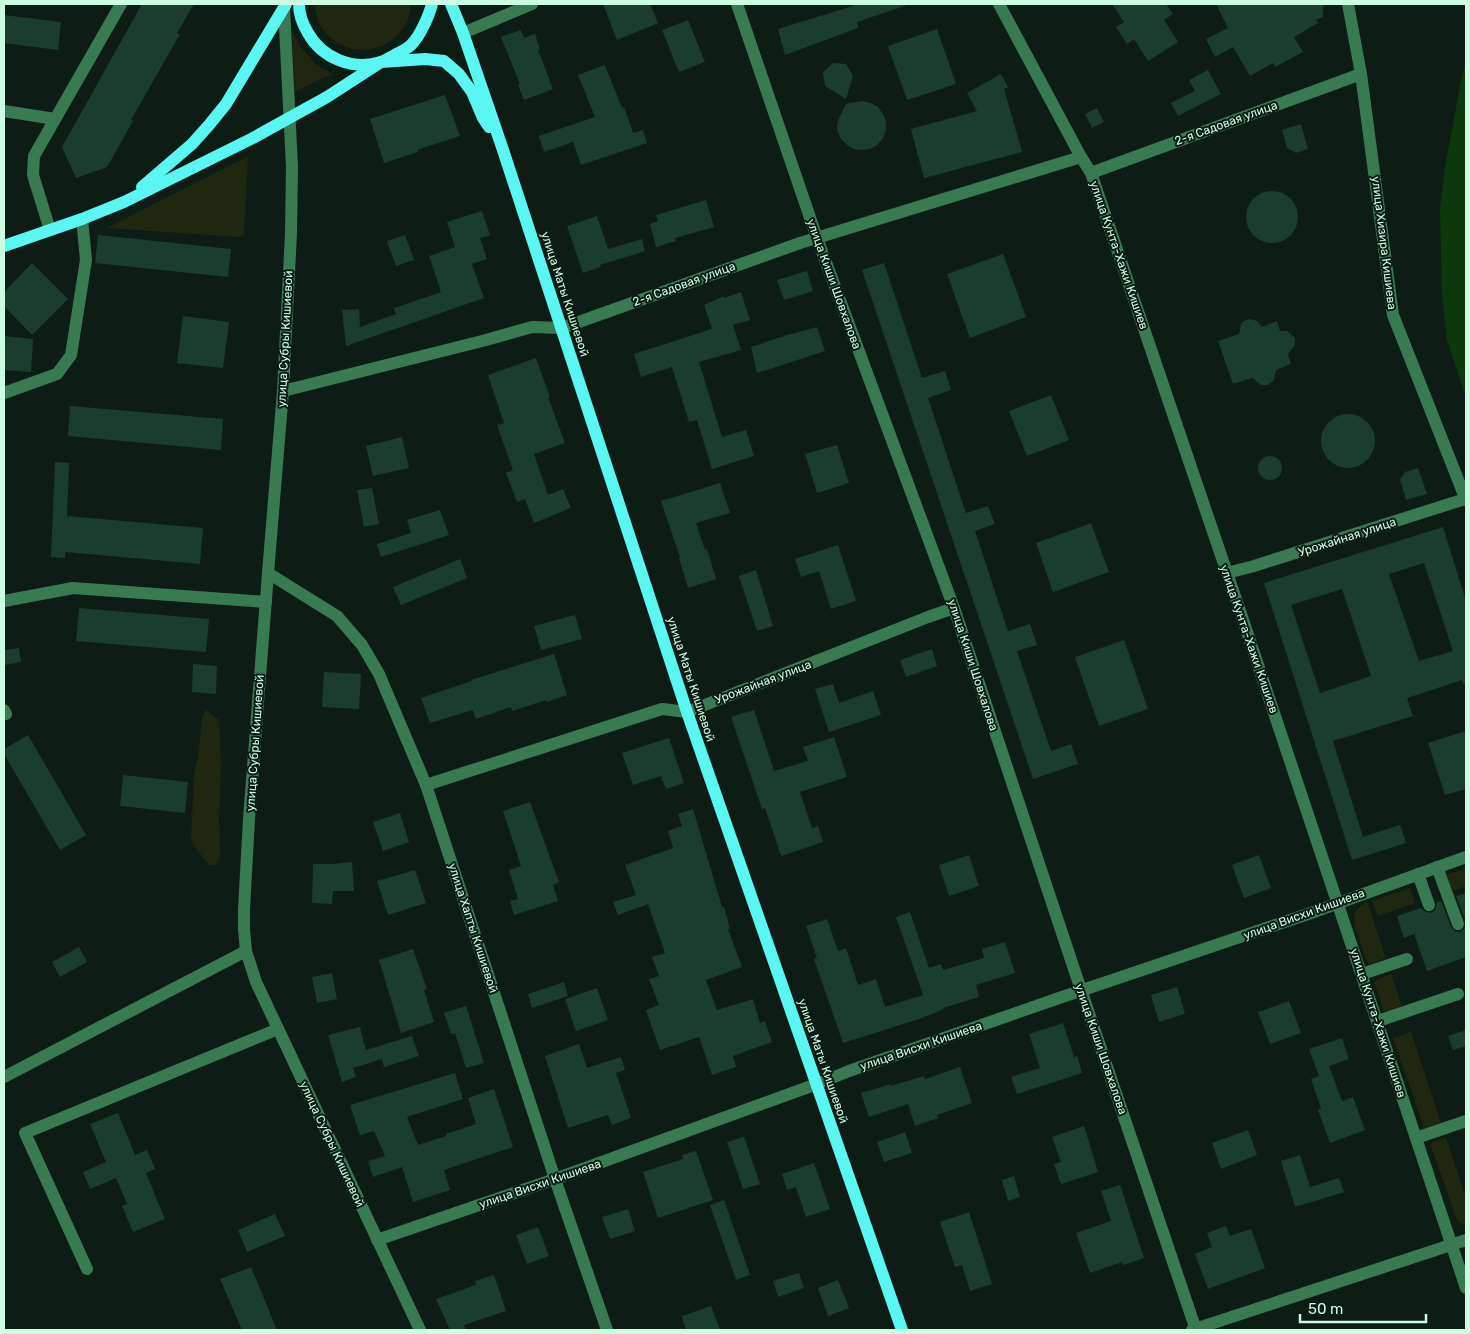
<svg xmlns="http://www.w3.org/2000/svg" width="1470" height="1334" viewBox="0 0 1470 1334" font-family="Rubik,sans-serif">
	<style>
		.green { fill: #202710 }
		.water { fill: #0c380b }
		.building { fill: #1a3d2d; fill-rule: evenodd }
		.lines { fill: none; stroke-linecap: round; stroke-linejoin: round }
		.minor { stroke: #3a7a53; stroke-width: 12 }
		.major { stroke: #59f6f2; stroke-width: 12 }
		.labels { text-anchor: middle; stroke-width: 4; stroke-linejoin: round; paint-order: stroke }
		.street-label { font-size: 12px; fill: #ccfce2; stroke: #0d1d15 }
	</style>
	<rect width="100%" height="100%" fill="#0d1d15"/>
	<g class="green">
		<path d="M315 4H411C411 14 407 24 400 32 372 66 316 48 315 4Z"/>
		<path d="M292 31 300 46 316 65 333 74 318 80 295 92Z"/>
		<path d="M248 156 244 234 239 237 107 228Z"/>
		<path d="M206 710 219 720 221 765 219 818 220 856 216 865H209L195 847 191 839 194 775 198 758 202 717Z"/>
		<path d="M1466 868V886L1452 891 1446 875Z"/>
		<path d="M1410 888 1415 903 1378 916 1372 901Z"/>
		<path d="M1367 902 1386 958 1368 964C1365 956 1363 949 1360 941 1354 925 1348 911 1367 902Z"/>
		<path d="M1391 974 1403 1009 1385 1015 1374 981Z"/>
		<path d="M1411 1032 1441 1123 1424 1128 1393 1038Z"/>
		<path d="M1446 1138 1466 1198V1227L1458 1221 1455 1215 1430 1143Z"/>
	</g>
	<path class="water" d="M1466 62V397L1447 340 1442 294 1440 209 1445 167 1461 81Z"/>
	<g class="building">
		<path d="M142 4H194L177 33 180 34 131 120 133 121 107 167 76 178 62 147Z"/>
		<path d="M603 4H650L658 23 617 40Z"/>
		<path d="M859 4H905V6L857 22 858 28 785 55 778 29Z"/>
		<path d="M1112 4H1166L1173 14 1164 20 1178 42 1148 61 1134 39 1127 44 1116 27 1124 22Z"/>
		<path d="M1216 4H1323V17L1316 20 1318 23 1294 37 1303 52 1275 67 1273 63 1250 76 1233 47 1215 57 1206 39 1228 28Z"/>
		<path d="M4 15 61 22 58 50 4 43Z"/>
		<path d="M688 20 705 62 679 72 662 30Z"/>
		<path d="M937 29 956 84 907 100 888 46Z"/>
		<path d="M521 30 524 38 535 34 540 49 538 50 553 89 524 100 518 85 520 84 501 37Z"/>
		<path d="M833 63 846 64 853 76 846 99 825 86 823 72Z"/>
		<path d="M605 65 622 108 624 107 633 133 643 130 647 143 581 165 573 142 544 152 539 136 595 117 578 75Z"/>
		<path d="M1208 70 1221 94 1178 116 1171 103 1195 91 1189 80Z"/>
		<path d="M1001 74 1008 87 1004 89 1022 152 924 178 911 129 977 111 967 93Z"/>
		<path d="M445 95 460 136 417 150 418 152 384 163 370 119Z"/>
		<path d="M862 101 871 103 878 107 883 114 886 122V130L883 138 877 145 870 149 861 150 854 149 847 145 842 140 838 133 837 125 839 118 846 104Z"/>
		<path d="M1097 108 1104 122 1092 128 1085 114Z"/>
		<path d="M1301 124 1308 149 1296 153 1287 148 1282 130Z"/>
		<circle cx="1272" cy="217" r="26"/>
		<path d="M706 200 714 227 675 238 676 241 656 247 650 224 658 221 656 215Z"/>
		<path d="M482 211 490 235 480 238 487 259 472 264 484 298 346 346 342 310 359 309 360 327 396 314 394 308 441 292 429 256 455 247 447 222Z"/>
		<path d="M597 216 608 249 642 239 645 251 600 265 601 267 583 273 567 226Z"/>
		<path d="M98 235 231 249 228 277 95 263Z"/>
		<path d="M405 235 414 260 396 266 387 241Z"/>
		<path d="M1003 254 1026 317 970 338 947 274Z"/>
		<path d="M32 263 68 299 32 335 4 306V292Z"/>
		<path d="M884 263 922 378 945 371 951 390 928 398 966 513 988 506 995 524 975 531 1008 631 1030 624 1037 645 1017 651 1051 751 1071 744 1078 764 1033 779 862 270Z"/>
		<path d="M807 271 813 291 784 300 777 280Z"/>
		<path d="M741 292 750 320 733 325 741 350 699 362 722 437 746 430 754 456 712 469 697 420 689 422 672 367 641 377 634 354 712 329 704 305 724 296V298Z"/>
		<path d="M183 316 229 322 223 368 177 363Z"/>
		<path d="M1250 319 1257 321 1262 327 1277 321 1280 331H1287L1295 338V345L1288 354 1291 364 1276 370 1274 380 1268 385H1261L1252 378 1233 384 1218 341 1239 334 1241 324 1244 321Z"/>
		<path d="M817 327 825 351 757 373 751 347 787 335Z"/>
		<path d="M4 336 33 339 31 372 4 370Z"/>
		<path d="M536 358 550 397H548L565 443 534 454 548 495 563 489 571 508 534 523 525 499 517 502 506 473 513 470 497 425 504 423 488 375Z"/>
		<path d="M1051 395 1069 440 1027 456 1009 411Z"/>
		<path d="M70 406 223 419 221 450 68 436Z"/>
		<circle cx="1348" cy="441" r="27"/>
		<path d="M402 437 409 468 373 476 366 446Z"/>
		<path d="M837 445 849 483 817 493 805 454Z"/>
		<circle cx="1270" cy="468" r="12"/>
		<path d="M55 462 69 463 67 516 203 528 200 564 65 552V558L51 557Z"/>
		<path d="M1418 468 1427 494 1406 500 1400 480 1405 472Z"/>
		<path d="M720 483 730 513 696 523 705 550 707 549 716 579 688 588 679 558 680 557 661 501Z"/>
		<path d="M372 488 379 524 364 527 357 490Z"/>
		<path d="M440 510 449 535 381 557 377 544 411 533 407 520Z"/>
		<path d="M1091 523 1109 572 1053 592 1036 543Z"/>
		<path d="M1443 527 1466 601V683L1463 684 1462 680 1407 698 1413 716 1333 741 1363 837 1400 825 1406 843 1352 860 1264 583ZM1424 563 1453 651 1419 661 1389 574ZM1342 589 1371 676 1320 693 1291 605Z"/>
		<path d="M838 545 856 601 831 609 819 571 801 577 795 559Z"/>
		<path d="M460 559 467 578 401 605 393 587Z"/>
		<path d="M756 570 773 626 757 631 739 576Z"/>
		<path d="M79 608 209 619 206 652 76 641Z"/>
		<path d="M575 615 582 639 541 650 534 626Z"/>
		<path d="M1124 640 1148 709 1099 726 1075 657Z"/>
		<path d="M19 648 21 662 4 665V650Z"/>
		<path d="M932 649 937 666 906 677 900 660Z"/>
		<path d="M554 654 567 695 547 702 546 700 512 711 511 707 476 719 473 710 430 723 421 698 472 681 471 680Z"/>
		<path d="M193 664 217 666 216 694 192 692Z"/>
		<path d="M324 672 361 674 359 709 322 707Z"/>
		<path d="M833 684 839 703 873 691 881 715 829 732 815 689Z"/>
		<path d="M754 710 774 771 808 761 803 747 834 737 847 777 800 792 812 828 818 826 823 842 781 856 765 808 762 809 731 717Z"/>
		<path d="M1466 731V789L1445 795 1428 743Z"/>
		<path d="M28 735 86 835 60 850 4 754V749Z"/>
		<path d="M669 738 684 783 666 789 661 776 633 785 622 753Z"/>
		<path d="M123 775 188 782 185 813 120 806Z"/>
		<path d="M530 802 559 882 553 885 558 901 514 915 510 901 518 899 509 870 521 866 503 811Z"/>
		<path d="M693 809 722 907H724L730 929H728L742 967 706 980 717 1010 753 999 760 1023 765 1021 772 1042 733 1056 736 1067 712 1075 699 1037 660 1050 646 1010 659 1005 649 979 659 976 652 957 665 953 648 904 618 915 613 902 636 895 625 865 673 848 668 831 682 826 678 814Z"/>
		<path d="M400 813 409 842 383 851 373 822Z"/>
		<path d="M969 855 979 886 949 896 939 865Z"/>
		<path d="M1259 855 1271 888 1244 898 1232 865Z"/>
		<path d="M352 862 354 891H333L332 904 312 903 313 864H334Z"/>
		<path d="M415 870 426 903 388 915 377 881Z"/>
		<path d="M1466 893V957L1427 971 1414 934 1404 938 1397 916 1421 908 1424 911 1431 913 1435 910 1437 902 1441 901 1451 927 1456 932H1460L1464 929 1466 922 1456 896Z"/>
		<path d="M910 912 929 968 941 964 943 970 984 958 982 949 1005 942 1015 973 976 985 979 997 943 1008 944 1009 919 1019 843 1043 814 959 817 958 806 926 827 919 838 951 846 948 858 985 876 979 885 1007 923 995 896 917Z"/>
		<path d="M79 947 87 962 60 977 52 962Z"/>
		<path d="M413 949 427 989 424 990 434 1022 401 1033 379 960Z"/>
		<path d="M332 973 337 999 317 1003 312 977Z"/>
		<path d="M564 982 568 996 532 1008 528 994Z"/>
		<path d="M1177 987 1185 1014 1159 1022 1151 995Z"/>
		<path d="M597 988 608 1020 576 1031 565 999Z"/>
		<path d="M1289 1001 1301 1033 1270 1044 1258 1012Z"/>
		<path d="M466 1006 484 1063 466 1068 455 1033 451 1034 444 1013Z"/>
		<path d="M1063 1023 1074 1057 1077 1056 1082 1073 1017 1094 1011 1077 1040 1068 1029 1034Z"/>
		<path d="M360 1027 366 1050 412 1036 419 1056 384 1067 382 1059 353 1068 356 1077 342 1082 328 1035Z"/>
		<path d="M1466 1030V1046L1453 1050 1448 1036Z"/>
		<path d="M1342 1038 1349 1059 1329 1066 1342 1101 1353 1097 1365 1130 1330 1143 1318 1110 1321 1108 1311 1079 1319 1076 1309 1049Z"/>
		<path d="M579 1044 587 1068 621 1057 625 1070 616 1073 631 1118 612 1125 608 1115 568 1128 545 1056Z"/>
		<path d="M960 1067 972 1103 937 1115 938 1118 915 1126 908 1104 869 1117 861 1093 891 1084V1086L924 1076 925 1079Z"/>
		<path d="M455 1073 463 1099 407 1117 418 1145 446 1136V1134L476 1124 468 1098 494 1089 513 1147 444 1170 450 1190 413 1202 402 1167 373 1177 368 1161 385 1156 374 1131 360 1135 350 1105Z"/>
		<path d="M118 1113 135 1155 147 1150 155 1169 146 1173 165 1219 133 1232 122 1206 127 1204 116 1178 90 1189 83 1172 106 1162 90 1124Z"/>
		<path d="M1084 1126 1098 1172 1061 1184 1054 1164 1061 1162 1052 1137Z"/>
		<path d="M1248 1130 1257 1155 1221 1169 1212 1143Z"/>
		<path d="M905 1132 912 1153 884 1162 877 1142Z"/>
		<path d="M744 1137 760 1184 743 1189 727 1142Z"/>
		<path d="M696 1151 713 1200 658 1218 643 1172 683 1159 682 1155Z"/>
		<path d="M1300 1155 1310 1187 1339 1178 1344 1192 1295 1207 1281 1161Z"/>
		<path d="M814 1163 830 1209 806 1217 796 1187 787 1190 782 1174Z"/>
		<path d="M1014 1176 1020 1197 1008 1201 1002 1180Z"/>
		<path d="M1120 1185 1144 1258 1123 1265 1122 1262 1090 1273 1076 1233 1111 1221 1101 1191Z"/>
		<path d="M724 1200 750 1275 736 1280 710 1205Z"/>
		<path d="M628 1209 635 1231 610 1239 602 1217Z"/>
		<path d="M969 1212 992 1284 970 1291 962 1265 955 1267 940 1222Z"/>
		<path d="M275 1214 285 1236 247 1252 238 1230Z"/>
		<path d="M1226 1226 1230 1236 1251 1229 1265 1268 1208 1289 1195 1254 1212 1247 1207 1233Z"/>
		<path d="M538 1227 549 1256 527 1264 516 1235Z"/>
		<path d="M251 1267 277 1330H242L220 1279Z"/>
		<path d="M799 1273 804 1288 778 1297 773 1281Z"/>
		<path d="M494 1275 506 1311 464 1325 466 1330H450L436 1299 476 1285 475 1281Z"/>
		<path d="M838 1280 849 1308 828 1316 818 1288Z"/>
		<path d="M711 1306 720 1330H686L682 1316Z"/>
	</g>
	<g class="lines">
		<g class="minor">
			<path d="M737 4 817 238 954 608 1074 969 1196 1330"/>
			<path d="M999 4 1081 157 1091 173 1241 614 1466 1288"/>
			<path d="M1348 4 1361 74 1393 315 1466 500"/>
			<path d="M284 7 292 167 291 233 283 391 268 573 249 819 244 909V929L246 951 256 982 420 1330"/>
			<path d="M463 33 532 4"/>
			<path d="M4 111 55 119"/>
			<path d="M1091 173 1361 74"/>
			<path d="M50 230 33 175 34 156 121 4"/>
			<path d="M283 391 486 340 532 327 562 328 800 243 1081 157"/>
			<path d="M4 393 57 374 71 355 86 260 82 219"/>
			<path d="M268 573 337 616 362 645 379 674 426 785 555 1179 607 1330"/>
			<path d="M1227 573 1254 566 1465 499"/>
			<path d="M4 601 73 588 266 602"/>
			<path d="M4 710 6 714"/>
			<path d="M426 785 662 709 687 712 928 617 954 608"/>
			<path d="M1437 867 1458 924"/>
			<path d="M1418 874 1429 905"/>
			<path d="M1362 974 1407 959"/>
			<path d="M1378 1021 1458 994"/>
			<path d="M4 1077 246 951"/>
			<path d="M1416 1138 1466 1121"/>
			<path d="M377 1240 555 1179 817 1084 849 1071 1062 997 1311 913 1466 857"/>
			<path d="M87 1269 25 1133 278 1029"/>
			<path d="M1192 1330 1466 1240"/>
		</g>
		<g class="major">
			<path d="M299 4C299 14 303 25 308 33 322 58 353 71 381 62 385 61 390 57 395 55 400 52 407 49 411 45 420 36 429 16 432 4"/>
			<path d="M451 4 463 33 503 150 687 712 902 1330"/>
			<path d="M142 187 192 144 209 125 226 104 286 4"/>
			<path d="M4 246 82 219 124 202 253 138 327 97 381 62 425 59 444 61 459 74 472 92 483 118 489 127"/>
		</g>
	</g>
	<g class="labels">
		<g class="street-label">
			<text transform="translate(1226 123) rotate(-20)" y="4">2-я Садовая улица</text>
			<text transform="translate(1384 243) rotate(83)" y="4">улица Хизира Кишиева</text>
			<text transform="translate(1119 255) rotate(71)" y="4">улица Кунта-Хажи Кишиев</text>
			<text transform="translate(684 284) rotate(-20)" y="4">2-я Садовая улица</text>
			<text transform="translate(834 284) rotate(70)" y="4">улица Киши Шовхалова</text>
			<text transform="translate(565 294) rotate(72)" y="4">улица Маты Кишиевой</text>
			<text transform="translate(285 339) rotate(-87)" y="4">улица Субры Кишиевой</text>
			<text transform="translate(1347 537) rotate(-18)" y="4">Урожайная улица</text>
			<text transform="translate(1249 639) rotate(71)" y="4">улица Кунта-Хажи Кишиев</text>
			<text transform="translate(973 665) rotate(72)" y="4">улица Киши Шовхалова</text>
			<text transform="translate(691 679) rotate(72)" y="4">улица Маты Кишиевой</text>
			<text transform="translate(763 682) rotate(-21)" y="4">Урожайная улица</text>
			<text transform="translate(255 743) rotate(-86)" y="4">улица Субры Кишиевой</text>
			<text transform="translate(1304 914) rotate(-20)" y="4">улица Висхи Кишиева</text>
			<text transform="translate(473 928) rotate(72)" y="4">улица Хапты Кишиевой</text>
			<text transform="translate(1378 1023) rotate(72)" y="4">улица Кунта-Хажи Кишиев</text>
			<text transform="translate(921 1046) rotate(-19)" y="4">улица Висхи Кишиева</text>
			<text transform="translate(1101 1049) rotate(71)" y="4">улица Киши Шовхалова</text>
			<text transform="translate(823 1061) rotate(71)" y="4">улица Маты Кишиевой</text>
			<text transform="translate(332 1144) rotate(65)" y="4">улица Субры Кишиевой</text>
			<text transform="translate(540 1184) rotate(-19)" y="4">улица Висхи Кишиева</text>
		</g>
	</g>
	<rect width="1470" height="1334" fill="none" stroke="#ccfce2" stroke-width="10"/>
	<path d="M1300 1314v8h126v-8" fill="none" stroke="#ccfce2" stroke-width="2.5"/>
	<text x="1308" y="1314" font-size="15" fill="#ccfce2" stroke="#0d1d15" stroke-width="4" paint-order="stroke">50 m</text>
</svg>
